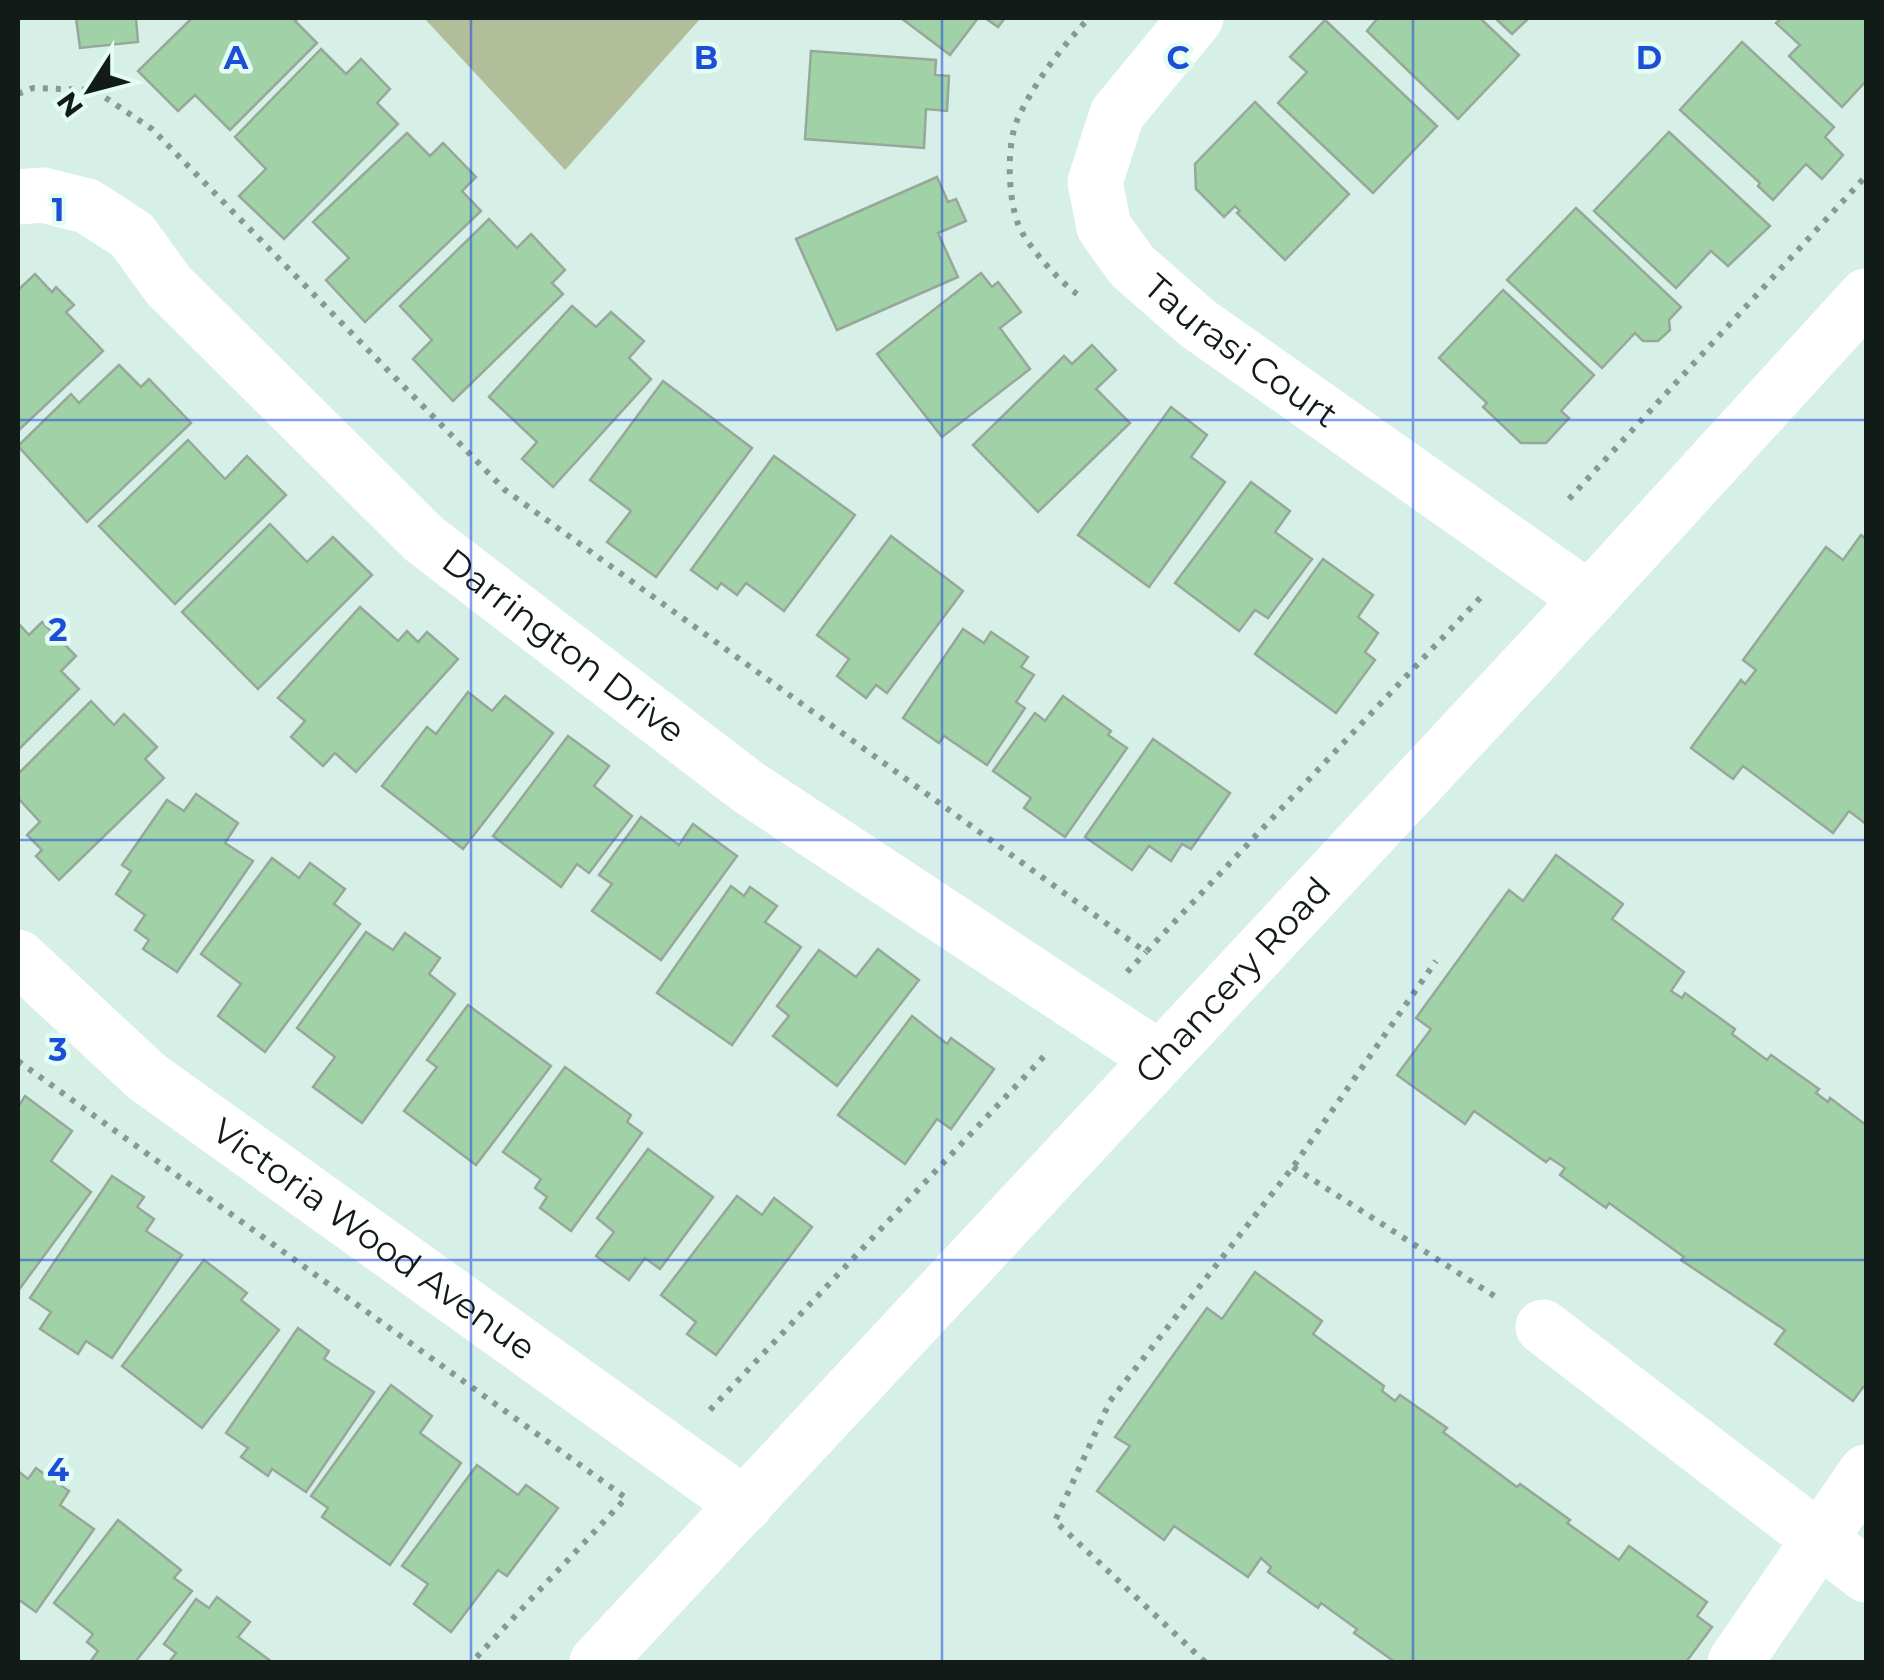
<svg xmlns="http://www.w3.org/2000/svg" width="1884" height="1680" viewBox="0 0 1884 1680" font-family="Montserrat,sans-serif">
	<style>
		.green { fill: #b2bd99 }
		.building { fill: #a1d2a7; stroke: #97a799; stroke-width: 2.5 }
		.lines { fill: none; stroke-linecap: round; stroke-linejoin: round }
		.path { stroke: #879993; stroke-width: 6; stroke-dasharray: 5 8; stroke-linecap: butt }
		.minor { stroke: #fff; stroke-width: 55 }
		.grid { fill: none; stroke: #1d4ed8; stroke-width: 2.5; stroke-opacity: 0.55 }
		.labels { text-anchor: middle; stroke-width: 9; stroke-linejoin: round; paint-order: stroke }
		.street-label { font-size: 35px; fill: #121b18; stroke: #e3fcf4 }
		.grid-label { font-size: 32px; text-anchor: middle; font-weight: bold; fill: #1d4ed8; stroke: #e3fcf4; stroke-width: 9; stroke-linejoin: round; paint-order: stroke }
	</style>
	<rect width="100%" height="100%" fill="#d6efe7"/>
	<path class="green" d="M424 18H701L565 170Z"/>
	<g class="building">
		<path d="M76 18H136L138 42 80 48Z"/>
		<path d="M192 18H299L295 21 317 43 230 130 195 95 178 111 138 71Z"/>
		<path d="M901 18H978L950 55Z"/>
		<path d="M985 18H1005L998 27Z"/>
		<path d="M1375 18H1480L1519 55 1458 119 1367 31 1377 19Z"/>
		<path d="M1495 18H1529L1512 34Z"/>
		<path d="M1782 18H1866V81L1842 107 1789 56 1800 45 1776 23Z"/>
		<path d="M1325 20 1437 126 1373 193 1278 103 1307 72 1290 57Z"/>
		<path d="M1742 42 1834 127 1825 137 1843 155 1822 179 1806 164 1773 200 1758 186 1760 183 1680 110Z"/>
		<path d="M321 49 346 74 361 59 390 89 377 103 398 124 284 239 239 196 266 169 235 137Z"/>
		<path d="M811 51 936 60 935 75 949 76 947 111 926 109 924 148 805 139Z"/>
		<path d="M1255 102 1349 194 1285 260 1237 213 1240 211 1235 206 1224 217 1196 189 1195 164Z"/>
		<path d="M1669 132 1770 226 1728 266 1711 251 1676 288 1594 211Z"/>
		<path d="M407 133 430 156 443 143 476 177 462 191 481 211 365 322 326 280 349 258 313 222Z"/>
		<path d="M937 177 948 202 956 199 966 221 938 233 958 277 837 330 796 239Z"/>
		<path d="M1576 208 1681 307 1669 320 1670 330 1658 341H1643L1635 333 1602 368 1507 280Z"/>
		<path d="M489 219 517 248 531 234 565 270 552 283 563 294 453 401 413 359 432 340 400 306Z"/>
		<path d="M981 273 992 287 998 282 1021 312 1000 328 1030 369 942 437 877 354Z"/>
		<path d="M35 274 52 292 56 287 74 305 66 312 103 351 18 431V290Z"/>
		<path d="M1503 290 1594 375 1561 411 1569 418 1546 443H1521L1483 407 1487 403 1439 358Z"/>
		<path d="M572 306 596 327 611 312 644 341 629 358 651 379 553 487 522 459 537 442 489 397Z"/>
		<path d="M1092 345 1116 370 1096 389 1130 423 1038 512 973 445 1064 356 1072 364Z"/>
		<path d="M119 365 141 387 149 379 191 423 87 522 18 446 71 394 79 403Z"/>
		<path d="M663 381 752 448 656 577 607 542 631 511 590 480Z"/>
		<path d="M1171 407 1207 435 1191 457 1225 482 1149 587 1078 535Z"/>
		<path d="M188 440 225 479 247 456 286 495 175 604 99 526Z"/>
		<path d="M774 456 855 515 784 611 746 583 737 595 721 583 717 589 691 570Z"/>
		<path d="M1251 482 1290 511 1275 532 1312 559 1268 618 1255 610 1239 631 1175 583Z"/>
		<path d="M270 524 307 562 333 537 372 575 258 689 182 612Z"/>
		<path d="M1861 535 1866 539V824L1849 811 1833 833 1743 766 1733 779 1691 748 1741 680 1745 684 1756 670 1743 660 1826 547 1843 560Z"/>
		<path d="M891 536 963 591 887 693 876 685 866 698 837 676 849 659 817 635Z"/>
		<path d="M1323 559 1373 595 1358 617 1378 633 1365 652 1375 660 1336 713 1255 654Z"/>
		<path d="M360 607 398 641 407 631 418 642 427 632 458 659 356 772 335 753 323 766 291 737 305 721 278 698Z"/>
		<path d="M42 622 76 656 61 671 79 689 18 750V623L29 635Z"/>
		<path d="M963 629 984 643 991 632 1028 657 1021 667 1034 675 1016 702 1025 708 987 765 944 736 939 743 903 718Z"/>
		<path d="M468 692 492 711 505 696 553 733 463 849 382 786 427 727 436 734Z"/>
		<path d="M1063 696 1111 731 1108 735 1127 748 1065 837 1024 808 1031 798 993 771 1035 713 1045 721Z"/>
		<path d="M91 701 114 725 124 714 157 747 145 759 164 778 59 880 36 856 42 850 27 835 40 822 18 798V774Z"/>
		<path d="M568 736 609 766 594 786 632 816 589 873 577 864 561 887 493 836Z"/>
		<path d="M1153 739 1230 793 1191 849 1182 844 1171 861 1149 846 1132 870 1085 837Z"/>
		<path d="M196 794 238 823 225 843 253 861 177 972 143 949 149 940 135 930 145 915 116 894 131 871 122 865 167 800 184 811Z"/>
		<path d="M641 817 679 845 693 824 737 856 661 960 592 911 612 884 599 875Z"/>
		<path d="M1556 855 1623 904 1612 919 1684 972 1671 991 1682 998 1685 993 1735 1029 1732 1034 1767 1060 1771 1055 1819 1089 1816 1093 1828 1102 1830 1098 1866 1125V1389L1863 1387 1853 1401 1775 1344 1785 1330 1681 1260 1684 1257 1609 1203 1606 1208 1560 1175 1565 1168 1550 1158 1546 1162 1474 1111 1465 1124 1397 1075 1431 1029 1416 1018 1509 890 1523 901Z"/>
		<path d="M272 858 299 878 310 863 345 889 334 904 360 924 265 1052 218 1016 241 984 201 954Z"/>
		<path d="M731 886 744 896 750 887 777 906 765 922 801 947 732 1045 657 993Z"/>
		<path d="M366 932 393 950 405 933 440 958 429 974 455 994 362 1123 313 1087 335 1057 297 1028Z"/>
		<path d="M878 949 919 980 837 1086 773 1036 789 1016 777 1006 819 950 856 977Z"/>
		<path d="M468 1005 551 1066 476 1165 404 1111 437 1067 427 1060Z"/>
		<path d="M912 1016 947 1044 951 1038 994 1069 951 1129 937 1119 905 1164 838 1115Z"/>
		<path d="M565 1067 631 1115 627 1122 642 1133 571 1231 540 1208 547 1197 535 1188 541 1179 503 1152Z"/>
		<path d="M25 1096 72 1131 51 1161 91 1192 18 1291V1107Z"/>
		<path d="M648 1149 713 1197 660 1269 645 1258 629 1280 596 1256 614 1232 597 1218Z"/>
		<path d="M112 1176 144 1197 137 1207 154 1219 146 1231 182 1255 112 1358 86 1341 78 1354 40 1329 51 1312 30 1298Z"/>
		<path d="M737 1196 762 1215 774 1198 812 1227 716 1355 687 1334 696 1322 661 1295Z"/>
		<path d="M204 1260 247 1293 241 1300 279 1330 202 1428 122 1366Z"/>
		<path d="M1255 1272 1322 1321 1313 1334 1384 1386 1382 1391 1395 1401 1400 1395 1447 1428 1443 1432 1517 1487 1520 1484 1570 1520 1567 1523 1619 1560 1629 1546 1707 1602 1697 1616 1712 1627 1686 1662H1395L1354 1633 1357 1629 1321 1603 1318 1608 1268 1572 1271 1567 1261 1558 1248 1577 1174 1526 1164 1540 1097 1491 1130 1446 1115 1437 1169 1361 1207 1308 1222 1319Z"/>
		<path d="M298 1328 329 1351 324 1359 374 1392 306 1492 272 1469 268 1476 241 1457 248 1448 226 1433Z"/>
		<path d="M391 1385 432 1416 420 1433 461 1463 390 1565 322 1517 328 1508 311 1496Z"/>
		<path d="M477 1465 518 1495 526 1485 558 1508 507 1576 498 1570 451 1632 414 1604 428 1584 402 1566Z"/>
		<path d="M36 1468 69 1491 60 1505 94 1529 36 1612 18 1599V1471L28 1479Z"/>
		<path d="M118 1520 181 1570 174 1578 192 1591 135 1662H90L98 1651 87 1642 93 1634 54 1603Z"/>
		<path d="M217 1597 250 1622 238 1637 272 1662H169L176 1653 164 1644 196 1599 209 1608Z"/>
	</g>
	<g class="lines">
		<g class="path">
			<path d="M18 94 33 88 94 90 152 129 505 490 1146 952 1481 597 1479 596"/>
			<path d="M1077 294C1059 281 1026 245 1018 224 1008 197 1006 144 1018 118 1036 80 1061 48 1089 18"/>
			<path d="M1569 499 1866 176"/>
			<path d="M1127 972 1146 952"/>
			<path d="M18 1061 626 1498 472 1662"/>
			<path d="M1293 1167 1496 1297"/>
			<path d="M710 1410 1048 1052"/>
			<path d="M1205 1662 1055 1521 1110 1401 1293 1167 1436 961"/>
		</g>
		<g class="minor">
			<path id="s1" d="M1196 18 1117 114 1095 182 1104 227 1132 266 1197 323 1589 599"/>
			<path id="s2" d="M18 197 43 195 87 206 132 235 168 285 424 539 748 787 1159 1058"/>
			<path id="s3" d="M18 957 147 1077 745 1505"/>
			<path d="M1543 1327 1866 1575"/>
			<path id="s4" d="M597 1662 1589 599 1866 296"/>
			<path d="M1735 1662 1866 1472"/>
		</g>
	</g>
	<path class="grid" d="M471 18V1662M942 18V1662M1413 18V1662M18 420H1866M18 840H1866M18 1260H1866"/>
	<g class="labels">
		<g class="street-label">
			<text dy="12" stroke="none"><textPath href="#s1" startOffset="428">Taurasi Court</textPath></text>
			<text dy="12" stroke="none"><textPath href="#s2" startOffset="722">Darrington Drive</textPath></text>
			<text dy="12" stroke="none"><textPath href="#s4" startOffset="932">Chancery Road</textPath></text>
			<text dy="12" stroke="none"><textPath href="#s3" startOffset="455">Victoria Wood Avenue</textPath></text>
		</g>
	</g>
	<g class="grid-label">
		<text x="236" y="69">A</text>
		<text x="706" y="69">B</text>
		<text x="1178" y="69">C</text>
		<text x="1649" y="69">D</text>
		<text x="58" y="221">1</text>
		<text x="58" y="641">2</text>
		<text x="58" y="1061">3</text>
		<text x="58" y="1481">4</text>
	</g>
	<rect width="1884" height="1680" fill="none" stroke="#121b18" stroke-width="40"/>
	<g transform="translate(90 90) rotate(234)" stroke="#e3fcf4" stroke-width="8" paint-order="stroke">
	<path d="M0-8L18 38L0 25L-18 38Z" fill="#121b18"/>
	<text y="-15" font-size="28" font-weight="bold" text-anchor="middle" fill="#121b18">N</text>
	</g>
</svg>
